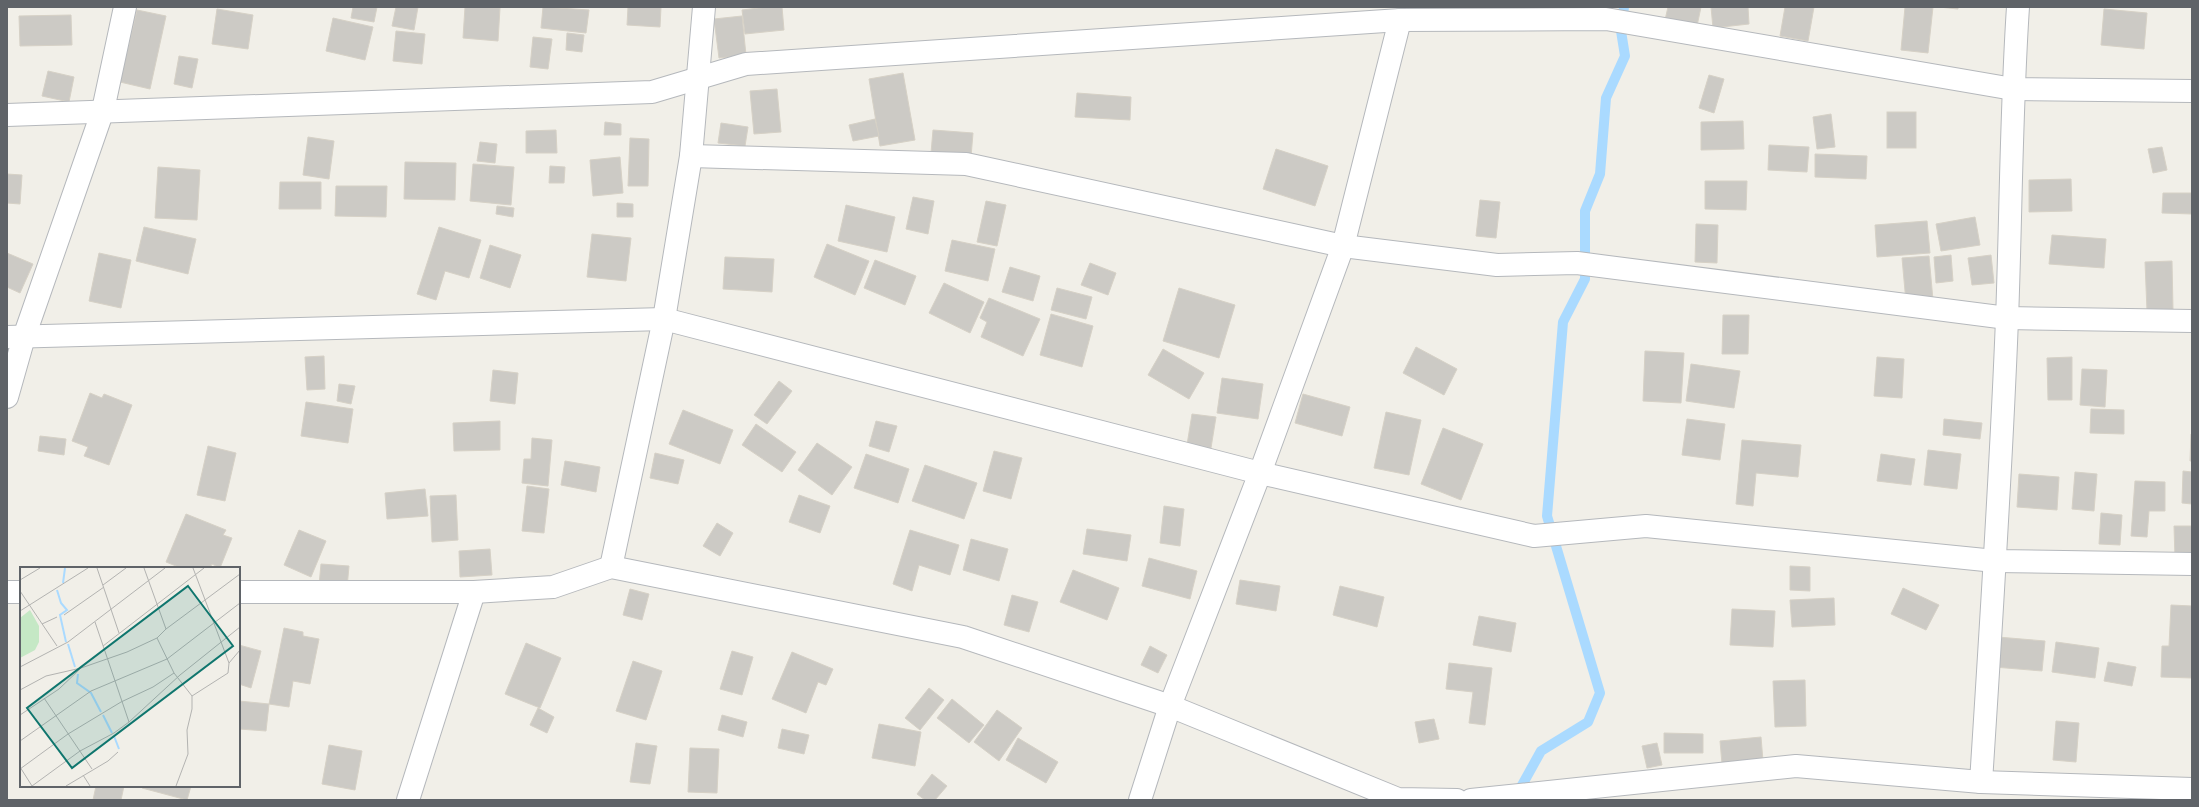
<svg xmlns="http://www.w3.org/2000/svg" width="2199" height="807" viewBox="0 0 2199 807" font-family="Poppins,sans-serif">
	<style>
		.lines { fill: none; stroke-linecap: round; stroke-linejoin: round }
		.stream { stroke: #aadaff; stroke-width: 10 }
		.building { fill: #cccac5; stroke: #d6d1c6 }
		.minor-casing { stroke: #b5b8bc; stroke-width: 24 }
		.minor { stroke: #fff; stroke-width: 22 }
		.inset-river { fill: none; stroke: #aadaff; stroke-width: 2 }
		.inset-road { fill: none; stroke: #b3b3b1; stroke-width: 1 }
		.view { fill: #0f766e; fill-opacity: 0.15; stroke: #0f766e; stroke-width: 2 }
		.inset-edge { fill: none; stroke: #5f6368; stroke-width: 2 }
	</style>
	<rect width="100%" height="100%" fill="#f1efe8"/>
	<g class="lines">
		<path class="stream" d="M1516 796 1541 751 1588 722 1600 693 1547 516 1563 322 1585 279V211L1600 174 1606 98 1625 56 1621 31 1624 7"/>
	</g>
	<g class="building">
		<path d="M353 7H377L374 22 351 18Z"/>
		<path d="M396 7H418L414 30 392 26Z"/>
		<path d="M465 7 500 8 498 41 463 38Z"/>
		<path d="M543 7 589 10 586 33 541 28Z"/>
		<path d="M628 7H661L660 27 627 25Z"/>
		<path d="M767 7H782L784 30 745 34 742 10Z"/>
		<path d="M1668 7H1701L1697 26 1665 20Z"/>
		<path d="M1711 7H1748L1749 24 1713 28Z"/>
		<path d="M1785 7H1814L1808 41 1780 36Z"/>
		<path d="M1905 7H1933L1928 53 1901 50Z"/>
		<path d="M1939 7H1958V9Z"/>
		<path d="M217 9 253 15 248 49 212 44Z"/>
		<path d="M2104 9 2147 13 2144 49 2101 45Z"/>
		<path d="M137 10 166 16 150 89 120 82Z"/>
		<path d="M71 15 72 45 20 46 19 16Z"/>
		<path d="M742 16 746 55 719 58 714 19Z"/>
		<path d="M333 18 373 27 365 60 326 51Z"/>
		<path d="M396 31 425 34 422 64 393 61Z"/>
		<path d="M567 33 584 35 582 52 566 50Z"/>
		<path d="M533 37 552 39 548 69 530 67Z"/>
		<path d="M179 56 198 59 192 88 174 84Z"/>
		<path d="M48 71 74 77 69 102 42 96Z"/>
		<path d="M903 73 915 140 880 146 869 79Z"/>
		<path d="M1709 75 1724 79 1714 113 1699 108Z"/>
		<path d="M777 89 781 132 754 134 750 91Z"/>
		<path d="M1077 93 1131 97 1130 120 1075 117Z"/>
		<rect x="1887" y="112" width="29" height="36"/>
		<path d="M1831 114 1835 147 1817 149 1813 117Z"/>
		<path d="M875 119 879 136 853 141 849 125Z"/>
		<path d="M1743 121 1744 149 1701 150V122Z"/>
		<path d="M605 122 621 124V135H604Z"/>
		<path d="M721 123 748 127 745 146 718 143Z"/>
		<path d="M556 130 557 153H526V131Z"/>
		<path d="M933 130 973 133 971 157 931 153Z"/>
		<path d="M308 137 334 141 329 179 303 175Z"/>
		<path d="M630 138 649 139 648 186H628Z"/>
		<path d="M480 142 497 144 495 163 477 161Z"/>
		<path d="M1769 145 1809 147 1807 172 1768 170Z"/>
		<path d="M2162 147 2167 170 2153 173 2148 149Z"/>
		<path d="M1276 149 1328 166 1315 206 1263 189Z"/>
		<path d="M1815 154 1867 156 1866 179 1815 177Z"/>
		<path d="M620 157 623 193 593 196 590 160Z"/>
		<path d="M405 162 456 163 455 200 404 199Z"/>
		<path d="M473 164 514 167 511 205 470 201Z"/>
		<path d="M550 166 565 167 564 183H549Z"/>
		<path d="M158 167 200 170 197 220 155 218Z"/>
		<path d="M7 174 22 175 20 204 7 203Z"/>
		<path d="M2071 179 2072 211 2029 212V180Z"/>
		<path d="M1705 181H1747L1746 210 1705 209Z"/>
		<path d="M280 182H321V209H279Z"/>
		<path d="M336 186H387L386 217 335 216Z"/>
		<path d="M2163 193H2192V214L2162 213Z"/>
		<path d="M913 197 934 201 928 234 906 229Z"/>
		<path d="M1480 200 1500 202 1496 238 1476 236Z"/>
		<path d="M986 201 1006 205 997 246 977 242Z"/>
		<path d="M617 203 633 204V217H617Z"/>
		<path d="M846 205 895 217 887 252 838 241Z"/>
		<path d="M497 206 514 208 513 217 496 214Z"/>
		<path d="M1975 217 1980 245 1941 251 1936 224Z"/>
		<path d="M1927 221 1930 253 1877 257 1875 225Z"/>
		<path d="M1696 224 1718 225 1717 263 1695 262Z"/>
		<path d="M144 227 196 239 188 274 136 261Z"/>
		<path d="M439 227 481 240 469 278 445 271 436 300 417 294Z"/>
		<path d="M592 234 631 238 626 281 587 277Z"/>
		<path d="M2052 235 2106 239 2104 268 2049 264Z"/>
		<path d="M952 240 995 249 988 281 945 271Z"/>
		<path d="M827 244 869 261 855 295 814 277Z"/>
		<path d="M490 245 521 255 510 288 480 278Z"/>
		<path d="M7 253 33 264 20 293 7 287Z"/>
		<path d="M99 253 131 260 121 308 89 301Z"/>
		<path d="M1951 255 1953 281 1936 283 1934 257Z"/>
		<path d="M1991 255 1994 283 1972 285 1968 258Z"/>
		<path d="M1929 256 1933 300 1906 302 1902 258Z"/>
		<path d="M725 257 774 259 772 292 723 289Z"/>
		<path d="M875 260 916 276 905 305 864 288Z"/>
		<path d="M2172 261 2173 310 2147 311 2145 262Z"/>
		<path d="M1090 263 1116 273 1108 295 1081 285Z"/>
		<path d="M1010 267 1040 276 1033 301 1002 292Z"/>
		<path d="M944 283 984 302 970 333 929 313Z"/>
		<path d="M1057 288 1092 297 1086 319 1051 310Z"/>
		<path d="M1179 288 1235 305 1219 358 1163 341Z"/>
		<path d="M989 298 1040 319 1023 356 981 337 987 322 980 318Z"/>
		<path d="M1051 314 1093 326 1082 367 1040 355Z"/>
		<path d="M1723 315H1749L1748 354H1722Z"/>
		<path d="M1416 347 1457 369 1444 395 1403 373Z"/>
		<path d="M1163 349 1204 373 1189 399 1148 375Z"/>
		<path d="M1645 351 1684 353 1681 403 1643 401Z"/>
		<path d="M324 356 325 389 307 390 305 357Z"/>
		<path d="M1877 357 1904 359 1902 398 1874 396Z"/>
		<path d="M2072 357V400H2048L2047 358Z"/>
		<path d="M1691 364 1740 371 1734 408 1686 401Z"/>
		<path d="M2082 369 2107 370 2105 407 2080 405Z"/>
		<path d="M493 370 518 373 515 404 490 401Z"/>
		<path d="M1222 378 1263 384 1258 419 1217 413Z"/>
		<path d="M779 381 792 391 767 424 754 415Z"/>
		<path d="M339 384 355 386 351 404 337 401Z"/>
		<path d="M90 393 102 398 104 394 132 405 109 465 84 456 88 447 72 441Z"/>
		<path d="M1303 394 1350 407 1342 436 1295 423Z"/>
		<path d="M306 402 353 409 348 443 301 436Z"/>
		<path d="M2091 409 2124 410V434L2090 433Z"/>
		<path d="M683 410 733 430 720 464 669 444Z"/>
		<path d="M1386 412 1421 420 1409 475 1374 468Z"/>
		<path d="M1192 414 1216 417 1210 454 1186 451Z"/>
		<path d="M1687 419 1725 424 1720 460 1682 455Z"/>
		<path d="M1944 419 1982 423 1980 439 1943 435Z"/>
		<path d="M500 421V450L454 451 453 423Z"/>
		<path d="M876 421 897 426 889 452 869 446Z"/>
		<path d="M756 424 796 452 782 472 742 445Z"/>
		<path d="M1443 428 1483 444 1461 500 1421 484Z"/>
		<path d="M2191 434H2192V461H2190Z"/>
		<path d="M40 436 66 439 64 455 38 451Z"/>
		<path d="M532 438 552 440 548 486 522 483 524 459H531Z"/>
		<path d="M1742 440 1801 445 1798 477 1756 473 1753 506 1736 504Z"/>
		<path d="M817 443 852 467 832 495 798 470Z"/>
		<path d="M208 446 236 453 225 501 197 495Z"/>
		<path d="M1928 450 1961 454 1957 489 1924 485Z"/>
		<path d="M994 451 1022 458 1011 499 983 491Z"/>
		<path d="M655 453 684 460 678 484 650 478Z"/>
		<path d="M866 454 909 469 898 503 854 488Z"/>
		<path d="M1881 454 1915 459 1911 485 1877 481Z"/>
		<path d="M565 461 600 467 596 492 561 485Z"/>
		<path d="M925 465 977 483 964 519 912 501Z"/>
		<path d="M2183 471 2192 472V504L2182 503Z"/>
		<path d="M2075 472 2097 474 2094 511 2072 509Z"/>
		<path d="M2019 474 2059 477 2057 510 2017 507Z"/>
		<path d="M2135 481 2165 482V511H2149L2147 537 2131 536Z"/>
		<path d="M527 486 549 489 544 533 522 531Z"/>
		<path d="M425 489 428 516 387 519 385 493Z"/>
		<path d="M456 495 458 540 432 542 430 496Z"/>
		<path d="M799 495 830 506 820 533 789 522Z"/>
		<path d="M1164 506 1184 509 1180 546 1160 543Z"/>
		<path d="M2101 513 2122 515 2120 545 2099 544Z"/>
		<path d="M186 514 226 530 223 535 232 538 220 568 212 564 210 568H181L166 562Z"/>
		<path d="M717 523 733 533 720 556 703 546Z"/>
		<path d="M2174 526H2192V558L2175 559Z"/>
		<path d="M1087 529 1131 535 1127 561 1083 554Z"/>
		<path d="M299 530 326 541 311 577 284 565Z"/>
		<path d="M910 530 959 545 950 575 919 565 912 591 893 584Z"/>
		<path d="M971 539 1008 549 999 581 963 570Z"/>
		<path d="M490 549 492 575 460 577 459 551Z"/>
		<path d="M1149 558 1197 571 1190 599 1142 586Z"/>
		<path d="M321 564 349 566 347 588 319 585Z"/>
		<path d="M1790 566 1810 567V591L1790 590Z"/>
		<path d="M1073 570 1119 588 1107 620 1060 602Z"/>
		<path d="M1240 580 1280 586 1276 611 1236 604Z"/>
		<path d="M1340 586 1384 597 1377 627 1333 615Z"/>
		<path d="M1903 588 1939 605 1926 630 1891 614Z"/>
		<path d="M630 589 649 594 642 620 623 615Z"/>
		<path d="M1012 595 1038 602 1029 632 1004 625Z"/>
		<path d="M1834 598 1835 625 1792 627 1790 600Z"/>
		<path d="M2171 605 2192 606V678L2161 677 2162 646H2169Z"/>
		<path d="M1732 609 1775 611 1773 647 1730 645Z"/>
		<path d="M1479 616 1516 623 1511 652 1473 645Z"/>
		<path d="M284 628 303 632V636L319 639 310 684 293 681 289 707 269 704Z"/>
		<path d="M1998 637 2045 641 2042 671 1994 667Z"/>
		<path d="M2056 642 2099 648 2095 678 2052 672Z"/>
		<path d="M526 643 561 658 540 708 505 694Z"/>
		<path d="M239 645 261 651 251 688 239 684Z"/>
		<path d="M1150 646 1167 655 1158 673 1141 665Z"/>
		<path d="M732 651 753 657 742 695 720 689Z"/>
		<path d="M792 652 833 669 826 685 818 682 806 713 772 699Z"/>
		<path d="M633 661 662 671 646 720 616 711Z"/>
		<path d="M2108 662 2136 667 2132 686 2104 681Z"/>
		<path d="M1449 663 1492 668 1485 725 1469 723 1473 692 1446 689Z"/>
		<path d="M1805 680 1806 726 1775 727 1773 681Z"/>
		<path d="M929 688 944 700 920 730 905 718Z"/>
		<path d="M952 699 984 725 969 743 937 718Z"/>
		<path d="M239 701 269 704 266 731 239 729Z"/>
		<path d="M538 708 554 717 547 733 530 725Z"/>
		<path d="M997 710 1022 728 999 761 974 742Z"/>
		<path d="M722 715 747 722 743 737 718 730Z"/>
		<path d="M1434 719 1439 739 1419 743 1415 722Z"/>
		<path d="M2056 721 2079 723 2076 762 2053 760Z"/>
		<path d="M879 724 921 732 915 766 872 758Z"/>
		<path d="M782 729 809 735 804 754 778 748Z"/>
		<path d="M1664 733 1703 734V753H1664Z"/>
		<path d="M1761 737 1763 761 1722 764 1720 741Z"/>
		<path d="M1018 738 1058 762 1046 783 1006 760Z"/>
		<path d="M636 743 657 746 650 784 630 782Z"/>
		<path d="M1657 743 1662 765 1647 768 1642 746Z"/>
		<path d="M329 745 362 751 355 790 322 784Z"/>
		<path d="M690 748 719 749 717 793 688 792Z"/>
		<path d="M932 774 947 786 935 800H925L917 794Z"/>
		<path d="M96 786H124L121 800H93Z"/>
		<path d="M143 786H191L187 800 142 788Z"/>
	</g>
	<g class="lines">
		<g class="minor-casing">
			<g id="minor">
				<path d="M7 115 652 92 746 64 1400 20 1606 19 2013 89 2192 91"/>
				<path d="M691 156 966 164 1343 246 1497 265 1577 263 2007 318 2192 321"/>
				<path d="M7 337 664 319 1260 473 1534 536 1646 526 1995 561 2192 564"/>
				<path d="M7 397 24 337 103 110 125 7"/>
				<path d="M611 567 664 319 691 156 704 7"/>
				<path d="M7 592H21"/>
				<path d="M239 592H474L553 587 611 567 963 637 1170 706 1398 799 1457 800"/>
				<path d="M1981 782C1991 628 2001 473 2007 319 2011 215 2011 111 2018 7"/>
				<path d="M408 800 474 592"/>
				<path d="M1140 800 1170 706 1260 473 1343 246 1400 20"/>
				<path d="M1471 800 1796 766 1981 782 2192 789"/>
			</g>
		</g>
		<use href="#minor" class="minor"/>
	</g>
	<g transform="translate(20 567)">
		<rect width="220" height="220" fill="#f1efe8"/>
		<path d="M10 43 19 59V75L15 83 0 91V51Z" fill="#c5e8c5"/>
		<path class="inset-river" d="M43 16 45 1M37 23 41 36 47 43 40 48 46 75M48 77 55 100M58 107 57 116 71 126 81 145M83 148 92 166M94 169 99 182"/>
		<path class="inset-road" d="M77 1 99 66M124 1 146 62M173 1 209 96M0 13 20 1M83 18 106 1M0 24 37 79M0 44 68 1M44 48 84 20M75 55 109 155M22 57 37 50M137 71 154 106 172 129V142L167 163 168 187 156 219M83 79 184 1M0 100 48 75 145 1M0 123 26 109 61 101 107 85 137 71 146 62 220 7M172 129 208 106 209 96 220 83M24 131 72 202M0 148 39 122 61 101M0 174 71 124 147 92 220 36M0 200 12 219M0 202 48 167 101 135 133 120 154 106M63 208 70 219M12 219 60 184 94 166 109 155 160 108 220 60M46 219 88 194 98 185"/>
		<path class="view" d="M168 19 213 79 52 201 7 141Z"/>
		<rect width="220" height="220" class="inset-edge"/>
	</g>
	<rect width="2199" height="807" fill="none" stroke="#5f6368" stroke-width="16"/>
</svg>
